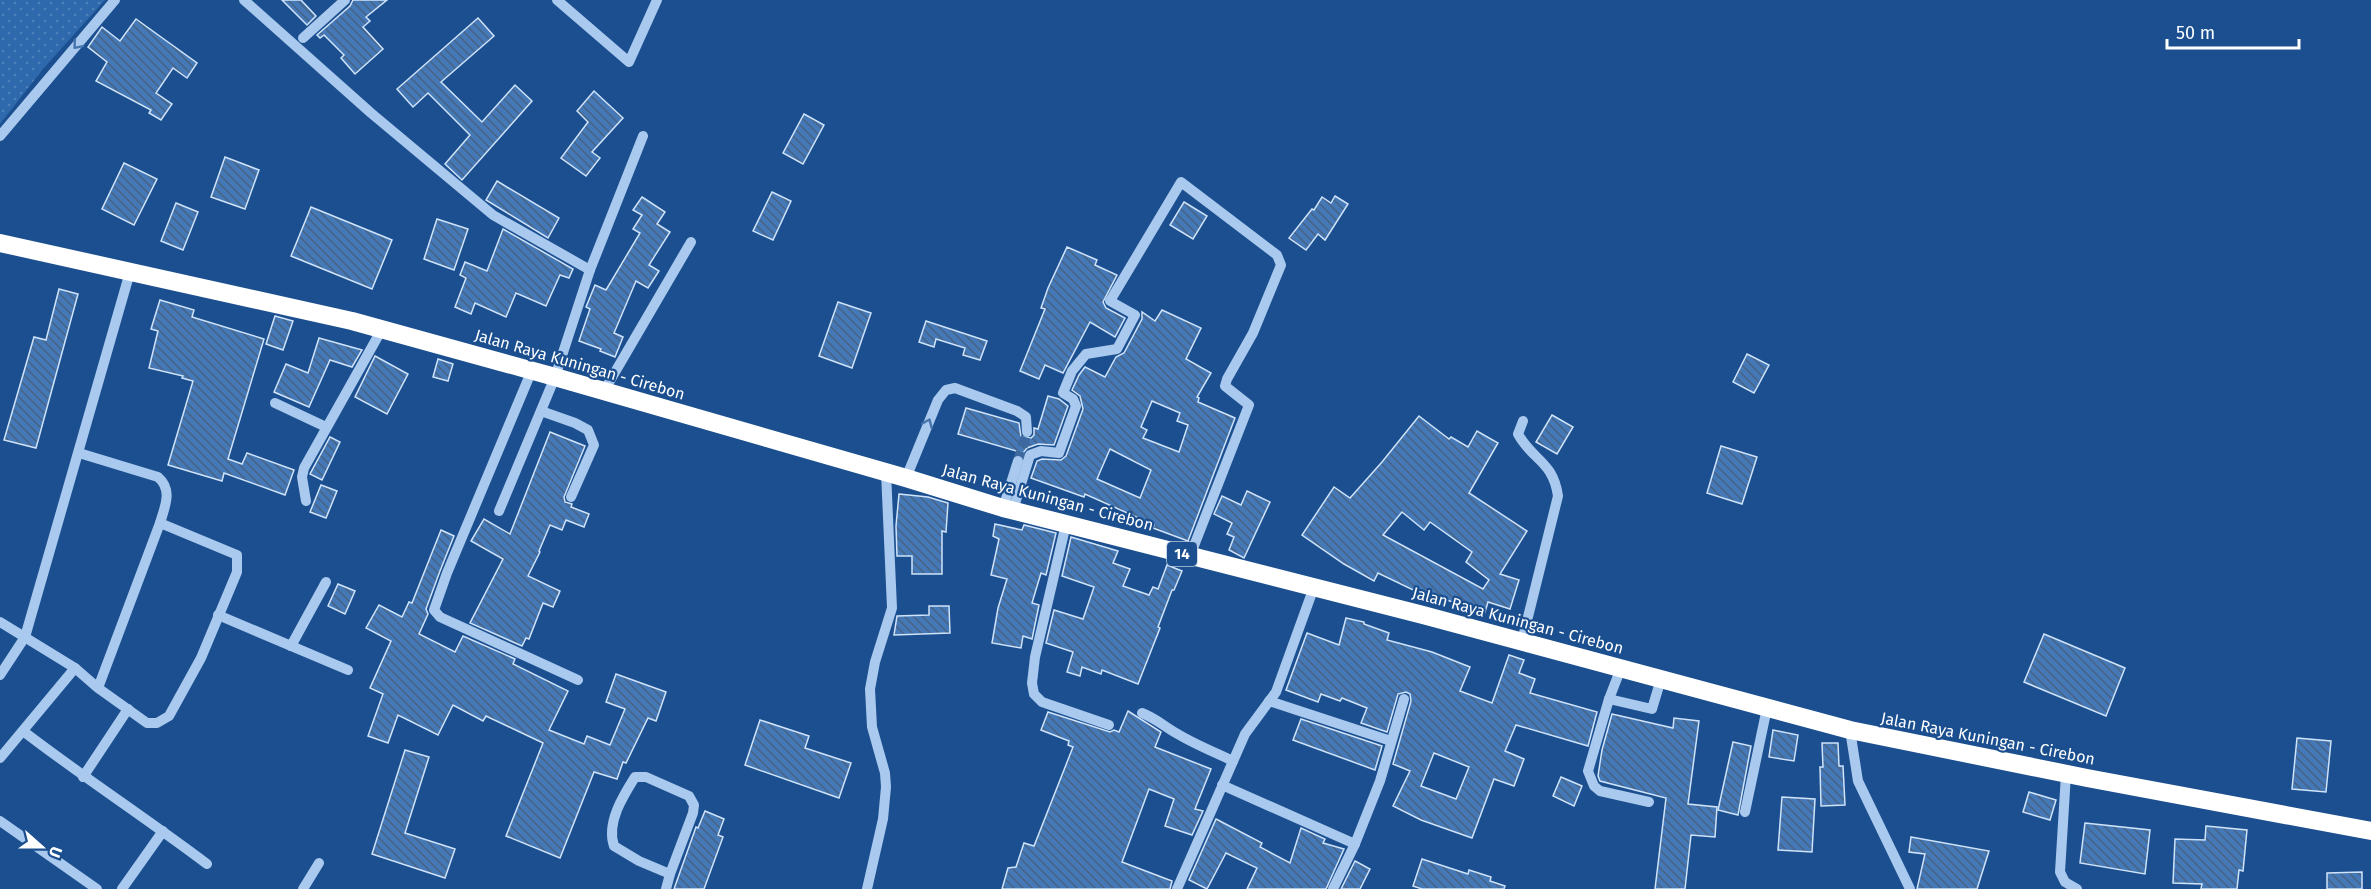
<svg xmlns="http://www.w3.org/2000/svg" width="2371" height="889" viewBox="0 0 2371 889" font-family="'Fira Sans',sans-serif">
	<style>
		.grass { fill: url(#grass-dots) }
		.building { fill: url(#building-back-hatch); stroke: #cfe3fa; stroke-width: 1.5; fill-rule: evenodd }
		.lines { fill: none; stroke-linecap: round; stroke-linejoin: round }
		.minor-tunnel { stroke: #3d69a0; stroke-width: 10; stroke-dasharray: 10 5; stroke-linecap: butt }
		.minor { stroke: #a9c9ee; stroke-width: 10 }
		.highway { stroke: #fff; stroke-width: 18 }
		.oneway { stroke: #4674ac }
		.labels { text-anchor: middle; stroke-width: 4.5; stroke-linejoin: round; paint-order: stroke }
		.shield { fill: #1b4f8f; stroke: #bbcadd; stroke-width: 1.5 }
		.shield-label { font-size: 15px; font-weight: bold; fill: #fff }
		.street-label { font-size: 16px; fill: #fff; stroke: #1b4f8f }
	</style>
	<defs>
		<pattern id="grass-dots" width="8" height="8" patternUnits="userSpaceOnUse" patternTransform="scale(1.5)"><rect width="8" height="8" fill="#2e69ad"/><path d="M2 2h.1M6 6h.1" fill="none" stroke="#4d80b9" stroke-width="1.8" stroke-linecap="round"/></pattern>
		<pattern id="building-back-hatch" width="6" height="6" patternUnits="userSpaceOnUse" patternTransform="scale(1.5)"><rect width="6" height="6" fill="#4478b7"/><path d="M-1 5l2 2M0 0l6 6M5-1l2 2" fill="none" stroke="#486282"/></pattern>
	</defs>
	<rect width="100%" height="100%" fill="#1b4f8f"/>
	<path class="grass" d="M0 0H105L43 69 0 124Z"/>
	<g class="building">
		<path d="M282 0H301L316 16 307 25Z"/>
		<path d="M353 0H387L366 17 370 21 363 27 383 49 355 74 341 58 344 55 324 35 320 38 317 35 350 6Z"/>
		<path d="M478 18 494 36 441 82 482 122 515 85 532 101 462 180 445 164 470 135 428 93 413 107 397 89Z"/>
		<path d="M136 19 197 63 187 78 173 68 156 93 172 104 161 120 149 113 151 110 96 81 107 62 88 47 102 27 120 41Z"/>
		<path d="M594 91 623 118 592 152 600 158 586 176 561 158 588 122 577 111Z"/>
		<path d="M804 114 824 125 803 164 783 153Z"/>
		<path d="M225 157 259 170 245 209 211 197Z"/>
		<path d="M124 163 157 179 134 225 102 209Z"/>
		<path d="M497 181 559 218 548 238 486 200Z"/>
		<path d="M772 192 791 201 773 240 753 231Z"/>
		<path d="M1335 196 1348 204 1325 240 1318 234 1306 250 1289 238 1312 209 1314 210 1322 197 1331 203Z"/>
		<path d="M642 197 665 212 657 224 670 232 649 265 659 271 648 288 636 281 614 333 623 337 615 357 600 351 601 349 579 341 590 309 586 307 595 285 606 290 640 233 633 229 642 215 633 210Z"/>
		<path d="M1184 202 1207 216 1193 239 1170 225Z"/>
		<path d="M176 203 198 212 183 250 161 241Z"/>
		<path d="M311 207 392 240 372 289 291 256Z"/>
		<path d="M437 219 468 229 454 270 424 259Z"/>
		<path d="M503 229 573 269 569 278 560 275 546 306 516 293 506 317 475 303 471 314 455 307 466 278 460 275 465 262 487 271Z"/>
		<path d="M1067 247 1097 260 1095 265 1117 275 1103 302 1106 308 1125 318 1115 337 1090 322 1063 373 1045 365 1039 379 1020 371 1045 309 1041 308 1048 288Z"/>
		<path d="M59 289 78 294 36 448 4 440 34 337 46 340Z"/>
		<path d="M160 300 194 310 192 317 264 339 228 459 242 464 247 453 294 470 285 495 224 473 222 481 168 465 193 381 182 378 183 376 149 368 158 331 151 329Z"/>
		<path d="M838 302 871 313 852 368 819 356Z"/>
		<path d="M1162 310 1201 328 1186 359 1211 373 1197 397 1199 398 1198 402 1235 418 1188 541 1153 528 1154 525 1085 494 1084 497 1031 478 1037 461 1042 459 1061 460 1066 456 1083 409 1080 396 1072 390 1079 375 1085 367 1105 377 1116 357 1124 353 1142 319V312L1155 321ZM1152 401 1180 413 1177 421 1188 425 1179 452 1143 438 1147 430 1141 427ZM1110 449 1151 470 1140 498 1097 479Z"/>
		<path d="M275 316 293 321 283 350 266 344Z"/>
		<path d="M926 321 987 341 980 360 963 355 965 348 936 339 934 347 919 342Z"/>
		<path d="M319 338 362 350 352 367 330 360 309 407 274 392 286 364 308 373Z"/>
		<path d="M1747 354 1769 365 1754 393 1733 382Z"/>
		<path d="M375 356 408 374 387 414 355 397Z"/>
		<path d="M438 359 453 364 448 381 433 377Z"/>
		<path d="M1048 396 1059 399 1068 406 1054 445 1038 444 1027 448 1023 453 958 434 966 408 1019 423 1021 437 1031 438 1034 435V428L1038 429Z"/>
		<path d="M1552 415 1573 427 1557 454 1536 442Z"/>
		<path d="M1419 416 1449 439 1451 437 1468 447 1477 431 1498 443 1469 493 1527 531 1500 574 1519 580 1510 609 1488 602 1485 612 1437 597 1436 601 1378 573 1374 581 1344 564 1302 535 1334 487 1350 498 1382 462ZM1402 512 1424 530 1430 522 1472 552 1466 562 1489 580 1483 589 1383 535Z"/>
		<path d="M550 432 585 446 564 497 565 502 572 504 571 507 589 514 584 527 566 520 562 530 550 525 539 551 540 552 528 576 560 591 553 607 543 603 529 639 526 638 522 646 470 623 503 559 471 541 484 519 510 534Z"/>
		<path d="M330 437 340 442 322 480 310 474Z"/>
		<path d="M1721 446 1757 457 1742 504 1707 493Z"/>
		<path d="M321 485 337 491 326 518 310 512Z"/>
		<path d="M1247 491 1270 502 1244 558 1229 550 1234 537 1227 534 1232 523 1214 514 1222 496 1241 505Z"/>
		<path d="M899 494 928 497 948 503 946 532 942 531V574H912V556H897L896 526Z"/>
		<path d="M995 524 1022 530 1024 525 1056 533 1046 575 1041 573 1032 603 1039 605 1032 639 1023 636 1021 648 992 643 998 608 1007 579 991 575 999 539 993 536Z"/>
		<path d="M441 530 454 536 440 571 426 609 428 614 419 634 455 652 463 636 515 659 513 664 568 691 549 730 584 744 587 736 610 745 625 709 606 702 616 674 666 692 656 721 648 718 626 763 623 762 617 779 594 772 560 858 506 836 543 743 486 716 483 721 453 705 438 735 398 715 388 743 368 736 383 694 370 688 391 641 366 628 379 605 402 617 409 602 412 603Z"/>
		<path d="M1071 537 1118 551 1113 563 1130 569 1123 586 1149 595 1153 587 1158 589 1167 565 1182 571 1174 590H1172L1158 627 1160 628 1138 684 1102 670 1101 674 1082 667 1080 676 1067 672 1073 652 1046 643 1054 610 1083 619 1094 587 1062 576Z"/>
		<path d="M338 584 355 591 345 614 328 606Z"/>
		<path d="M929 606H949L950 633 894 635 897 616 929 615Z"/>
		<path d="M1346 618 1364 622V624L1389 633 1387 640 1432 652 1470 667 1460 691 1492 703 1509 655 1524 660 1519 673 1535 679 1530 693 1597 712 1588 746 1516 725 1505 751 1524 759 1514 786 1494 779 1472 838 1421 820 1393 806 1410 771 1393 764 1411 701 1410 694 1406 692 1398 694 1387 732 1361 723 1367 708 1342 698 1340 701 1321 694 1318 702 1286 690 1307 633 1339 645ZM1434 753 1469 767 1456 799 1421 786Z"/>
		<path d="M2044 634 2125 668 2106 716 2024 682Z"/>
		<path d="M1128 711 1161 732 1155 747 1211 769 1195 809 1203 811 1192 835 1165 826 1174 799 1149 789 1122 862 1172 881 1170 889H1002L1008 868 1016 867 1024 843 1034 846 1073 747 1068 745 1069 741 1041 730 1048 712 1110 732 1114 730 1119 732Z"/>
		<path d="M1612 714 1673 728 1674 718 1699 721 1688 804 1717 807 1715 837 1691 835 1685 889H1655L1666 798 1600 781 1598 776 1602 750Z"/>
		<path d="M1301 719 1382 746 1375 770 1293 740Z"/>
		<path d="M760 720 809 736 805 748 851 763 839 798 745 765Z"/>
		<path d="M1773 730 1798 735 1794 761 1769 757Z"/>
		<path d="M2297 738 2331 741 2326 792 2292 789Z"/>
		<path d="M1733 742 1751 746 1738 815 1718 810Z"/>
		<path d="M1822 743H1838L1839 766H1843L1845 805 1821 806 1820 767H1823Z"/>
		<path d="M405 750 429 757 405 833 455 849 445 878 372 854Z"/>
		<path d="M1561 777 1582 786 1574 806 1553 796Z"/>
		<path d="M2029 792 2056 800 2050 820 2023 812Z"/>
		<path d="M1782 797 1815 799 1812 852 1778 850Z"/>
		<path d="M705 811 724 819 718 835 723 837 704 889H674L696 827 698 828Z"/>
		<path d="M1216 819 1262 843 1260 847 1290 863 1301 828 1325 839 1323 843 1344 849 1326 889H1247L1257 868 1226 853 1207 889 1189 880Z"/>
		<path d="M2085 823 2150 830 2145 874 2080 863Z"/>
		<path d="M2206 826 2247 830 2243 871 2239 870 2237 889H2201L2202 884 2173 883 2175 839 2205 840Z"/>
		<path d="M1911 837 1989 851 1977 889H1917L1925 854 1909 852Z"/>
		<path d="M1422 859 1468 874 1469 870 1491 877 1490 881 1505 886 1504 889H1422L1413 886Z"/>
		<path d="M1355 861 1370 869 1360 889H1341Z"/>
		<path d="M2362 872V889H2327V873Z"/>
	</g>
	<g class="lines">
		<path class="minor-tunnel" d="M1018 461 1027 432"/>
		<g class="minor">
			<path d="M244 0 371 113 493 215 590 270 555 377 499 511"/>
			<path d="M557 0 629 62 657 0"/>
			<path d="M303 38 345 0"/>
			<path d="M0 136 115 0"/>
			<path d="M590 270 643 136"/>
			<path d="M532 370 447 573 434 610 440 617 578 680"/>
			<path d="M604 391 691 242"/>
			<path d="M275 403 326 427"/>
			<path d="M541 411 575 423 588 430 594 445 571 497"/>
			<path d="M79 453 158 477C173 490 165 506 160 523"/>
			<path d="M906 478 938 400 946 390 955 388 1017 411 1026 417 1027 432"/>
			<path d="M306 501 302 477 304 468 382 329"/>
			<path d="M1003 508 1018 461"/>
			<path d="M1013 510 1030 455 1041 451 1059 453 1076 406 1073 399 1063 393 1072 371 1086 354 1117 349 1135 315 1110 301 1181 182 1277 255 1281 265 1253 333 1227 379 1225 386 1249 405 1190 556"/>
			<path d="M1066 524 1035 657 1032 683 1034 694 1042 702 1109 725"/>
			<path d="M218 615 348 670"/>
			<path d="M0 622 75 668 98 688 147 723H157L169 716 201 658 237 572V555L160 523 98 688"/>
			<path d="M1522 641 1558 496C1553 461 1533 461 1518 434L1523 421"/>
			<path d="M291 646 326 582"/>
			<path d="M0 675 25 637 130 272"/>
			<path d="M1609 699 1621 668"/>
			<path d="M1269 701 1391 741"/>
			<path d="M1142 713C1155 718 1164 726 1176 733 1194 744 1214 752 1233 761"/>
			<path d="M1850 730 1858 781 1910 889"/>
			<path d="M23 731C83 777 146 818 207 864"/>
			<path d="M0 758 75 668"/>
			<path d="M2066 774 2060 872 2065 882 2077 889"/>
			<path d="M83 777 128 709"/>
			<path d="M635 777H646L689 796 694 805 693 813 670 874 639 861 614 846C606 823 623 796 635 777Z"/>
			<path d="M1222 785 1355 844 1333 889"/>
			<path d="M1649 802 1600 791 1594 786 1588 771 1609 699 1652 709 1661 679"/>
			<path d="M1745 812 1767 708"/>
			<path d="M0 821 97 889"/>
			<path d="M1355 844 1380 781 1404 699"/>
			<path d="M122 889 163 831"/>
			<path d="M303 889 319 863"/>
			<path d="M666 889 670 874"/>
			<path d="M867 889 883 819 886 787 885 773 872 727 870 689 875 662 892 608 886 472"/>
			<path d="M1177 889 1245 734 1276 692 1314 587"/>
		</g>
		<path class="highway" d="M0 243 352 321 555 377 906 478 1003 508 1423 615 1850 730 2087 778 2371 831"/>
	</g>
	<defs><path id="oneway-chevron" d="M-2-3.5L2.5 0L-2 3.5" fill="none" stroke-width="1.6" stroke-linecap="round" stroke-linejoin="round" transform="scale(1.5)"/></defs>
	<g class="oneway">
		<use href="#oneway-chevron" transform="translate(77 45) rotate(130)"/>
		<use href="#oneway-chevron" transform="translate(928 423) rotate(-67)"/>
	</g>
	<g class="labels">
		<rect class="shield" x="1167" y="542" width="30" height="24" rx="4.5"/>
		<g class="shield-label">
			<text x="1182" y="559">14</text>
		</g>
		<g class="street-label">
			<text transform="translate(580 364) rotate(16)" y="6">Jalan Raya Kuningan - Cirebon</text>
			<text transform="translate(1048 497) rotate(15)" y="6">Jalan Raya Kuningan - Cirebon</text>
			<text transform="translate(1518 620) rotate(15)" y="6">Jalan Raya Kuningan - Cirebon</text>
			<text transform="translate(1988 738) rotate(11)" y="6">Jalan Raya Kuningan - Cirebon</text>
		</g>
	</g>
	<g transform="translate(42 847) rotate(111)" stroke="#1b4f8f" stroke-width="4.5" paint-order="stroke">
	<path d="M0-4.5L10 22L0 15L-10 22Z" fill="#ffffff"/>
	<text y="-9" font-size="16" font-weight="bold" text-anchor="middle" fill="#ffffff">U</text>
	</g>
	<path d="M2167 39v9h132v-9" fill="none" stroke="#ffffff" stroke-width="3"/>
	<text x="2176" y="39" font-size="18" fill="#ffffff" stroke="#1b4f8f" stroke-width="4.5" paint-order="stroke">50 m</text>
</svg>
